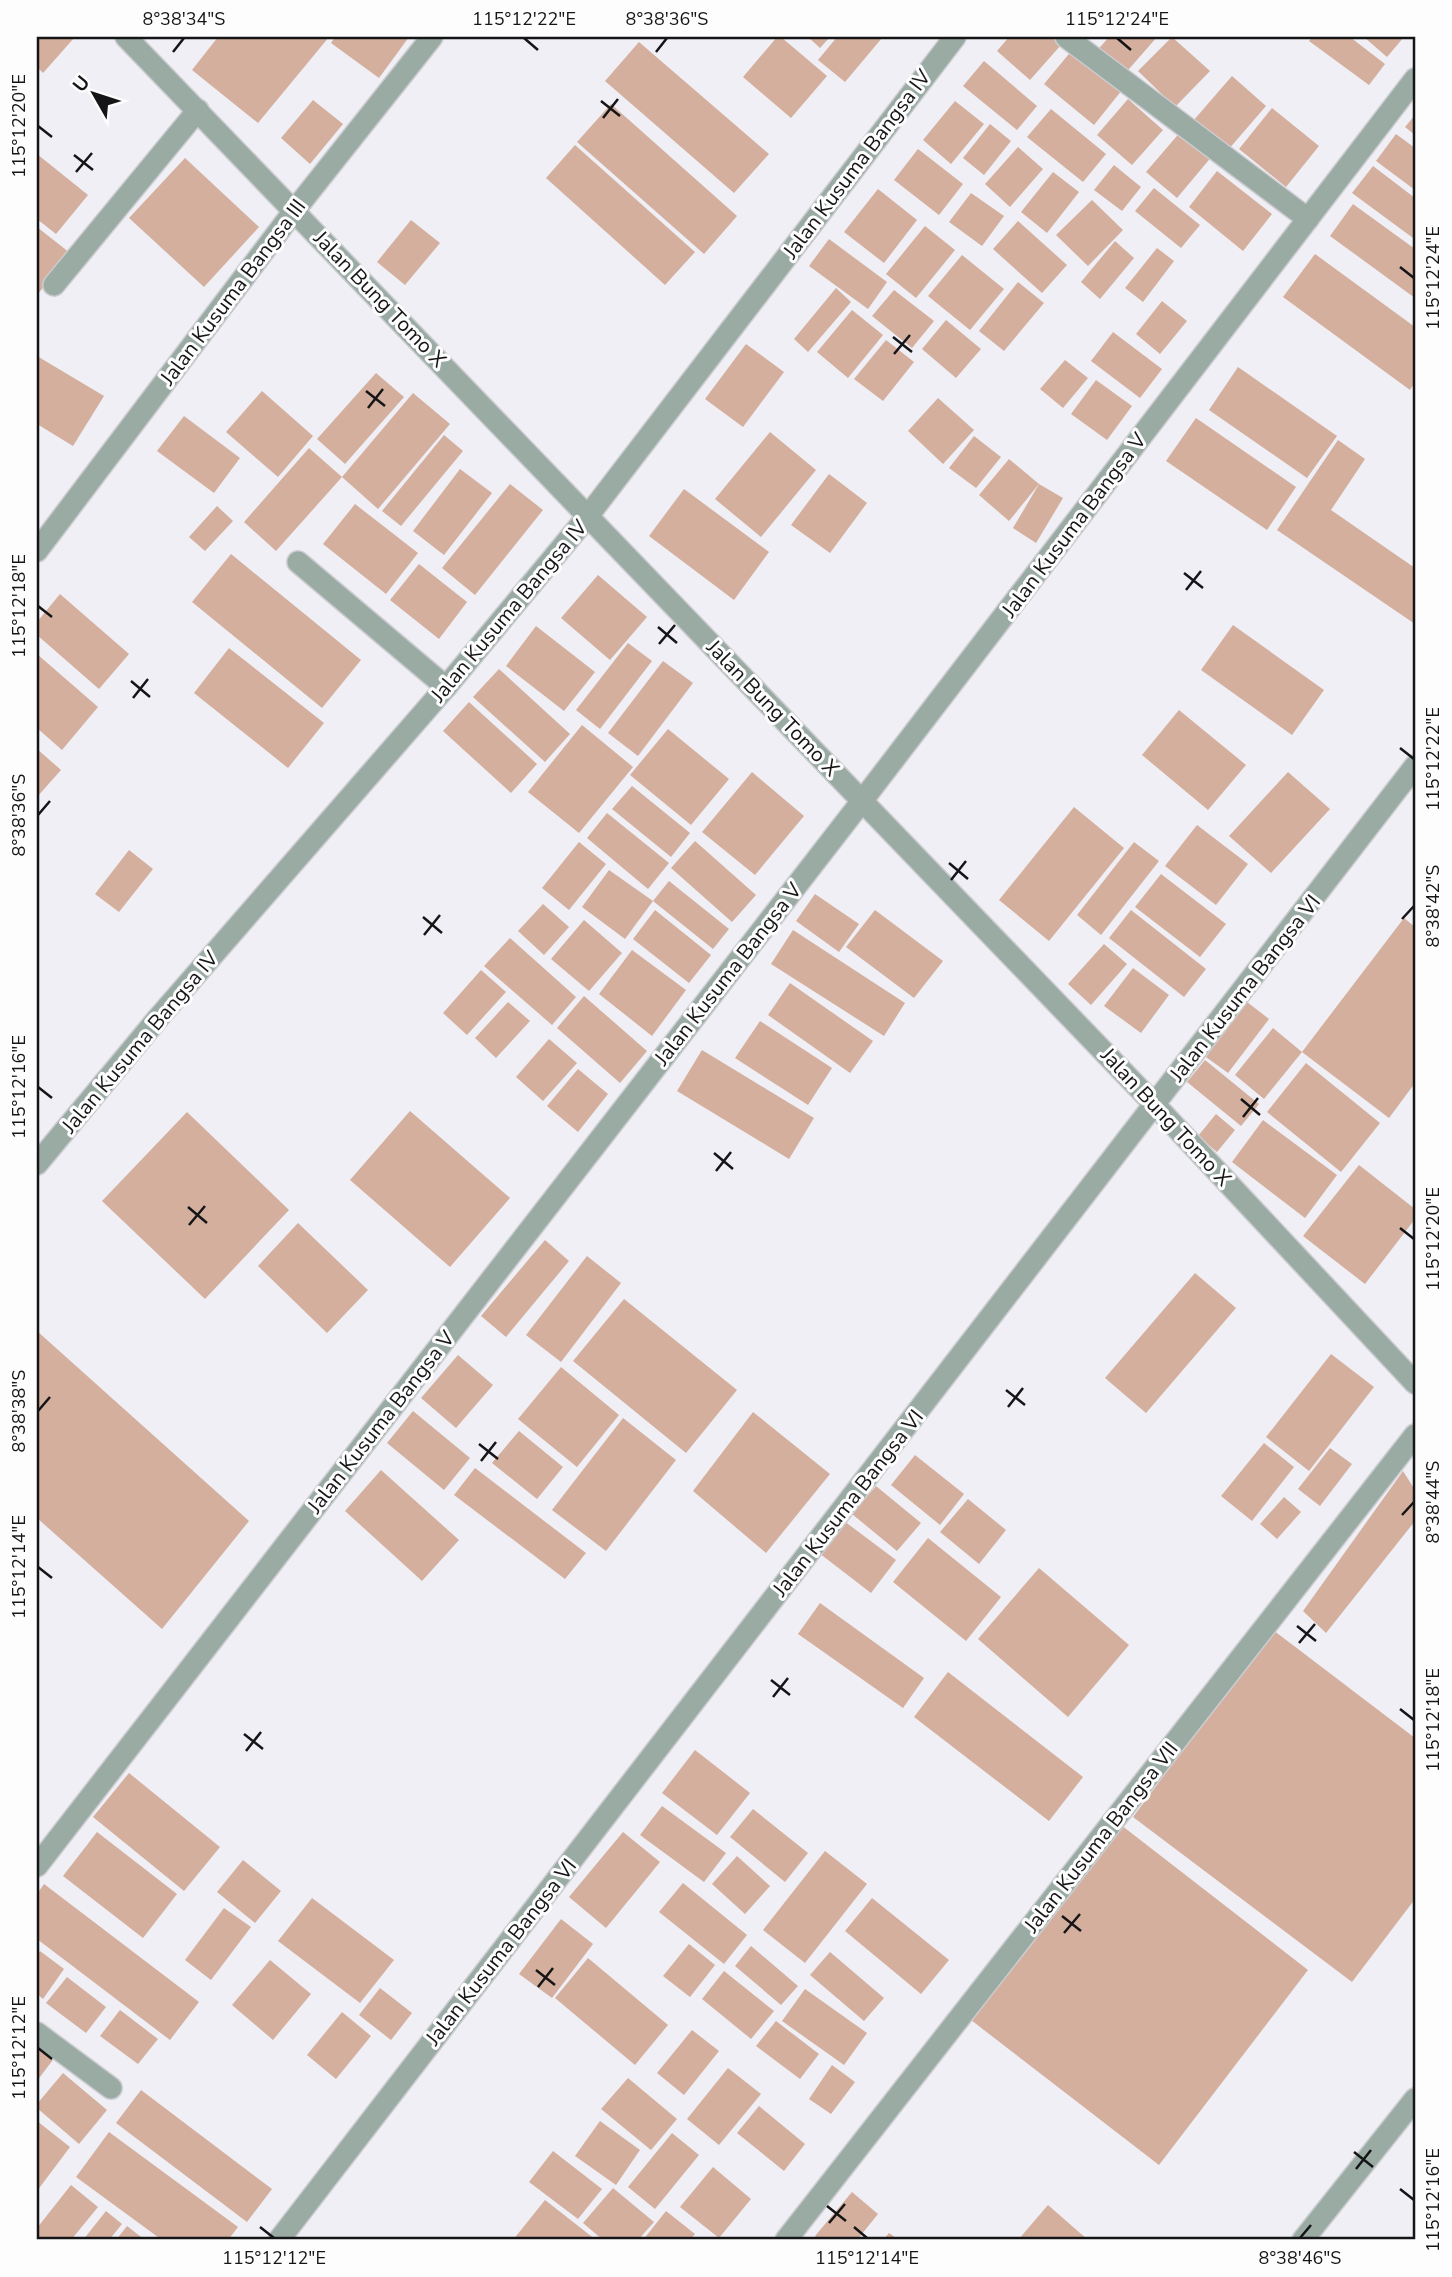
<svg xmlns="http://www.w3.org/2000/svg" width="1452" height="2277" viewBox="0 0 1452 2277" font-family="'Nunito Sans',sans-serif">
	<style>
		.building { fill: #d4af9d }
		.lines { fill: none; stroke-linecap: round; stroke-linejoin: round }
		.minor-casing { stroke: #ccccd1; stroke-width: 24 }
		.minor { stroke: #9aaba4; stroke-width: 21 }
		.ticks { fill: none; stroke: #151517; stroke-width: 2.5 }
		.labels { text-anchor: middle; stroke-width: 6; stroke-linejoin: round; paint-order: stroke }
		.street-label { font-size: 21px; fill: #151517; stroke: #fdfdfe }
		.neatline { fill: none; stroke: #151517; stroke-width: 2.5 }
		.ticks-label { font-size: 18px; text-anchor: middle; fill: #151517 }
	</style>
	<rect width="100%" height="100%" fill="#efeff5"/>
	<g class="building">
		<path d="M37 37H72L74 38 43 73 37 67Z"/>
		<path d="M218 37H329L258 123 192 70Z"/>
		<path d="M335 37H409L379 78 331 43Z"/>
		<path d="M777 37H781L827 76 791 118 743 77Z"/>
		<path d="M808 37H830L820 48Z"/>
		<path d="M837 37 882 38 845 82 818 60Z"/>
		<path d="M1009 37H1051L1061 45 1030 80 997 51Z"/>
		<path d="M1109 37H1157L1122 77 1095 53Z"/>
		<path d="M1172 37 1210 71 1175 107 1138 71Z"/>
		<path d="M1312 37H1350L1385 64 1369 85 1309 41Z"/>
		<path d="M1364 37H1404L1387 57Z"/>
		<path d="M639 42 769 154 734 193 605 81Z"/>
		<path d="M1073 49 1122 90 1094 125 1044 84Z"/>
		<path d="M984 61 1037 106 1017 130 963 86Z"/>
		<path d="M1232 76 1266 106 1228 150 1193 121Z"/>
		<path d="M1128 99 1163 130 1132 165 1097 135Z"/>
		<path d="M313 100 343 124 310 164 281 138Z"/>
		<path d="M955 101 984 124 951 164 923 140Z"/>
		<path d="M611 104 737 216 704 254 577 142Z"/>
		<path d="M1272 108 1319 146 1286 187 1239 149Z"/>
		<path d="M1051 109 1106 154 1083 182 1027 137Z"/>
		<path d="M1415 115V135L1405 127Z"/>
		<path d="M990 124 1011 141 984 175 963 158Z"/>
		<path d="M1182 130 1213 155 1177 198 1146 172Z"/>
		<path d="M1396 134 1415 148V190L1376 161Z"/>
		<path d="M575 145 695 252 665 285 546 178Z"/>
		<path d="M1018 147 1043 169 1010 207 985 184Z"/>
		<path d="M918 149 963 184 939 215 894 180Z"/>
		<path d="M37 154 88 195 56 234 37 219Z"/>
		<path d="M185 158 259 227 204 287 129 218Z"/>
		<path d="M1114 165 1141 187 1122 211 1094 190Z"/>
		<path d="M1373 166 1415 198 1413 238 1352 193Z"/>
		<path d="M1217 171 1272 214 1243 251 1189 207Z"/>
		<path d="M1053 172 1079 192 1047 233 1021 212Z"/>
		<path d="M1154 188 1200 225 1181 248 1135 211Z"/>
		<path d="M878 189 917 220 884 263 844 232Z"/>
		<path d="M971 193 1004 216 982 246 949 222Z"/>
		<path d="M1092 200 1123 230 1088 266 1056 235Z"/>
		<path d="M1353 204 1415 249V298L1330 236Z"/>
		<path d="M411 220 440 243 405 285 377 262Z"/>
		<path d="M1018 221 1067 265 1042 293 993 249Z"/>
		<path d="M925 226 955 250 916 298 886 274Z"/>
		<path d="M37 227 70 253 38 294 37 293Z"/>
		<path d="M829 239 887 282 868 309 809 266Z"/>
		<path d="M1115 241 1134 258 1100 299 1081 282Z"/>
		<path d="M1157 248 1174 261 1143 302 1125 288Z"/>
		<path d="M1315 254 1415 327V382L1410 390 1283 297Z"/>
		<path d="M962 255 1004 289 970 330 928 296Z"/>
		<path d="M1018 282 1044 303 1004 351 979 331Z"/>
		<path d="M836 288 851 302 808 352 794 339Z"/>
		<path d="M894 290 934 321 912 348 872 316Z"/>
		<path d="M1162 301 1187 321 1160 354 1136 334Z"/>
		<path d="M852 310 883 335 848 378 817 352Z"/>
		<path d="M946 320 981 349 956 378 922 349Z"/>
		<path d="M1113 332 1162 369 1140 398 1091 361Z"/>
		<path d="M886 340 914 362 883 401 854 379Z"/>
		<path d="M746 344 784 372 743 427 705 399Z"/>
		<path d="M37 356 104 396 73 446 37 424Z"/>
		<path d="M1065 360 1088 378 1063 408 1040 389Z"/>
		<path d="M1238 367 1337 436 1307 478 1209 410Z"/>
		<path d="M376 373 404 397 345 464 317 439Z"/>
		<path d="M1096 380 1132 406 1107 440 1071 414Z"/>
		<path d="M262 391 313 436 278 477 226 432Z"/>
		<path d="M413 393 450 424 378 509 342 477Z"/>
		<path d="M938 398 974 430 943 464 908 431Z"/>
		<path d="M184 416 240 458 214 493 157 451Z"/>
		<path d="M1196 418 1296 487 1267 530 1166 461Z"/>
		<path d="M770 432 816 470 761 537 715 499Z"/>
		<path d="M444 435 463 451 401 526 382 511Z"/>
		<path d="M974 436 1001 457 976 488 949 468Z"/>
		<path d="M1338 440 1365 459 1331 510 1415 568V624L1277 530Z"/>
		<path d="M309 448 342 477 276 551 244 522Z"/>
		<path d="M1009 459 1039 484 1009 521 979 495Z"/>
		<path d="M460 469 492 493 444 555 413 531Z"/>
		<path d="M829 474 867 503 830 553 791 525Z"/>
		<path d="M510 484 543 510 475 595 442 568Z"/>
		<path d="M1039 484 1063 498 1036 543 1013 528Z"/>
		<path d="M684 489 769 552 734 600 649 536Z"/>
		<path d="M355 504 418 553 386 594 323 544Z"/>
		<path d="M217 506 233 521 205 551 189 537Z"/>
		<path d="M231 554 361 660 322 708 192 602Z"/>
		<path d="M419 564 467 602 439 639 390 600Z"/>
		<path d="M598 575 647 617 610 660 561 618Z"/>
		<path d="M60 594 129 654 99 689 37 635V622Z"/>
		<path d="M1233 625 1324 690 1292 735 1201 670Z"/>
		<path d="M536 626 595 672 564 711 506 666Z"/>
		<path d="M628 643 652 661 600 729 576 710Z"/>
		<path d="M229 648 324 723 288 768 194 693Z"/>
		<path d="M37 654 98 707 62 750 37 728Z"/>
		<path d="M663 661 693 683 638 756 608 733Z"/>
		<path d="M499 669 570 734 545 762 473 697Z"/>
		<path d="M469 702 537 764 511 793 443 731Z"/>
		<path d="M1179 710 1246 765 1208 810 1142 755Z"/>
		<path d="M582 725 633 767 579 833 528 792Z"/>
		<path d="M668 729 729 779 691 825 630 775Z"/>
		<path d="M37 749 61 770 37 797Z"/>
		<path d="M752 772 804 816 755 875 702 832Z"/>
		<path d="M1288 772 1330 809 1271 873 1229 836Z"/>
		<path d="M632 786 690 833 671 857 612 809Z"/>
		<path d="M1074 807 1124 848 1049 941 999 900Z"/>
		<path d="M607 813 669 863 648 889 587 838Z"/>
		<path d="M1197 825 1248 864 1216 905 1165 866Z"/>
		<path d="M695 841 756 895 732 922 671 868Z"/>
		<path d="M579 842 606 864 569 910 542 888Z"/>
		<path d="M1134 842 1159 861 1101 935 1077 915Z"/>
		<path d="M129 850 153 869 119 912 95 894Z"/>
		<path d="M609 870 653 901 625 939 582 907Z"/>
		<path d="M1161 874 1226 924 1200 957 1135 907Z"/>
		<path d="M669 881 729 929 713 949 653 901Z"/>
		<path d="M815 894 859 924 839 952 796 921Z"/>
		<path d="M543 904 569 927 544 955 518 931Z"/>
		<path d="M655 910 711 955 689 983 633 939Z"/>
		<path d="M875 910 943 961 914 998 846 947Z"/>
		<path d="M1131 910 1206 969 1184 997 1109 938Z"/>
		<path d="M1404 918 1415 927V1083L1389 1118 1302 1052Z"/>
		<path d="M584 920 622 953 589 991 551 959Z"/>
		<path d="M793 930 905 1003 884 1036 771 964Z"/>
		<path d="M510 938 576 997 552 1025 484 966Z"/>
		<path d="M1104 944 1127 964 1091 1005 1068 984Z"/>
		<path d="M632 950 686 990 652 1036 599 994Z"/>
		<path d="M1133 968 1169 995 1141 1033 1104 1006Z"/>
		<path d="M481 970 506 992 467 1035 443 1013Z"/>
		<path d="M790 983 873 1041 850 1073 768 1015Z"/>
		<path d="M584 996 647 1051 620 1083 557 1028Z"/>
		<path d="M508 1002 530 1021 496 1058 475 1038Z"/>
		<path d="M1247 1002 1269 1019 1228 1073 1206 1057Z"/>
		<path d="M760 1021 832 1068 808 1105 735 1058Z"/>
		<path d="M1273 1028 1302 1052 1264 1099 1235 1075Z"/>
		<path d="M549 1039 577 1063 543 1101 516 1077Z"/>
		<path d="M702 1050 814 1118 789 1159 677 1091Z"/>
		<path d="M1205 1060 1259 1104 1241 1126 1187 1082Z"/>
		<path d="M1306 1063 1380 1123 1341 1172 1267 1112Z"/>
		<path d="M578 1069 608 1094 578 1132 547 1106Z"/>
		<path d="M410 1111 510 1198 450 1267 350 1180Z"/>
		<path d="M187 1112 289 1210 205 1299 102 1201Z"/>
		<path d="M1216 1114 1235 1130 1217 1152 1198 1136Z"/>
		<path d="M1263 1120 1337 1175 1305 1218 1232 1162Z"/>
		<path d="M1359 1165 1415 1209V1219L1365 1284 1303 1236Z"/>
		<path d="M298 1223 368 1290 327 1333 258 1266Z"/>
		<path d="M545 1240 569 1261 506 1337 481 1316Z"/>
		<path d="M587 1256 621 1283 561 1362 526 1335Z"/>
		<path d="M1195 1273 1236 1308 1146 1413 1105 1378Z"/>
		<path d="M624 1299 737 1390 686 1453 573 1361Z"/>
		<path d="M37 1331 249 1521 162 1629 37 1518Z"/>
		<path d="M1331 1354 1374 1387 1309 1471 1266 1437Z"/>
		<path d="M458 1355 493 1385 456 1428 421 1398Z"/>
		<path d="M561 1367 619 1415 577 1467 518 1419Z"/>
		<path d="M413 1411 470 1458 444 1490 387 1443Z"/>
		<path d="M753 1412 830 1474 766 1553 693 1491Z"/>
		<path d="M623 1418 676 1460 606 1551 552 1510Z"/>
		<path d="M519 1431 563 1467 537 1499 492 1463Z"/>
		<path d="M1264 1443 1294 1467 1252 1521 1221 1496Z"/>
		<path d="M1330 1448 1352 1464 1320 1506 1298 1489Z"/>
		<path d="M915 1455 964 1494 940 1525 891 1485Z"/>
		<path d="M475 1468 586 1553 565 1579 454 1495Z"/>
		<path d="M381 1470 459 1540 422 1581 345 1511Z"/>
		<path d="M1403 1471 1415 1490V1521L1326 1633 1303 1611Z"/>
		<path d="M876 1486 921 1523 897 1551 852 1514Z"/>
		<path d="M1284 1497 1301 1512 1277 1539 1260 1524Z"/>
		<path d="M968 1499 1006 1530 979 1564 940 1532Z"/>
		<path d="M844 1521 896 1560 871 1593 819 1553Z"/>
		<path d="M928 1538 1001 1597 966 1641 893 1582Z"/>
		<path d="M1039 1568 1129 1645 1068 1717 978 1639Z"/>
		<path d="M820 1603 924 1678 903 1708 798 1634Z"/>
		<path d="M1273 1630 1415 1738V1899L1352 1982 1133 1817Z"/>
		<path d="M948 1672 1083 1777 1049 1821 914 1717Z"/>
		<path d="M695 1750 750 1793 717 1835 662 1793Z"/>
		<path d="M129 1773 220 1847 184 1891 93 1817Z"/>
		<path d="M662 1806 726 1853 704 1882 640 1835Z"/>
		<path d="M753 1809 808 1853 785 1882 730 1837Z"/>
		<path d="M1121 1825 1308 1970 1159 2165 971 2020Z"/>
		<path d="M97 1832 177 1894 143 1938 63 1876Z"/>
		<path d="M623 1832 660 1862 606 1928 569 1897Z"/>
		<path d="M825 1851 867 1884 805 1963 763 1930Z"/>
		<path d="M737 1856 770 1886 745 1914 712 1884Z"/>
		<path d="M243 1860 281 1891 255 1923 217 1892Z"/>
		<path d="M683 1883 747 1935 724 1964 659 1912Z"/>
		<path d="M44 1884 199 2002 170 2040 37 1939V1894Z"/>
		<path d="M312 1898 394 1960 360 2003 278 1941Z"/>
		<path d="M872 1898 949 1960 921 1994 845 1931Z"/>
		<path d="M224 1908 251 1927 211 1980 185 1960Z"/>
		<path d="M561 1919 593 1944 552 1998 519 1974Z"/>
		<path d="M689 1944 715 1965 690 1997 663 1976Z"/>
		<path d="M751 1946 798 1986 781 2005 735 1966Z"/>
		<path d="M40 1951 64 1969 43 1999 37 1994V1956Z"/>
		<path d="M830 1952 884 1998 864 2021 810 1975Z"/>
		<path d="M588 1958 668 2025 635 2065 555 1998Z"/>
		<path d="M270 1960 311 1994 273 2040 232 2005Z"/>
		<path d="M724 1971 774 2011 751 2039 702 1999Z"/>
		<path d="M67 1977 106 2007 86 2033 46 2003Z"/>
		<path d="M380 1988 412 2013 391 2040 359 2015Z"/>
		<path d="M805 1989 867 2033 844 2065 782 2021Z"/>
		<path d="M120 2010 158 2039 138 2064 100 2036Z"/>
		<path d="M342 2012 371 2036 336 2079 307 2055Z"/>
		<path d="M776 2021 819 2054 800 2079 756 2046Z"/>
		<path d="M692 2030 719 2051 684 2095 657 2073Z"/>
		<path d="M37 2043 55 2057 37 2081Z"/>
		<path d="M832 2065 855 2082 831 2114 809 2099Z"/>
		<path d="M728 2068 761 2094 719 2145 687 2119Z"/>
		<path d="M63 2073 107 2110 79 2144 37 2108V2104Z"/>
		<path d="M628 2078 677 2119 651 2150 601 2109Z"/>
		<path d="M141 2090 272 2189 247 2222 116 2123Z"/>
		<path d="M759 2106 805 2144 784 2171 737 2133Z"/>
		<path d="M37 2121 70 2147 37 2191Z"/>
		<path d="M600 2121 640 2150 616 2185 575 2156Z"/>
		<path d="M109 2132 238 2227 228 2240H162L76 2177Z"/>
		<path d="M672 2133 699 2155 655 2209 628 2187Z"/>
		<path d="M553 2151 602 2189 578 2219 529 2182Z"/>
		<path d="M713 2167 751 2199 719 2238 680 2207Z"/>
		<path d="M71 2185 98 2207 71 2240H37V2228Z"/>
		<path d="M613 2188 654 2222 638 2240H603L583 2223Z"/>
		<path d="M852 2192 878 2214 857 2240H820L815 2236Z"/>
		<path d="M545 2200 568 2218 596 2240H513Z"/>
		<path d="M1048 2205 1088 2240H1018Z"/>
		<path d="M106 2211 122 2224 109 2240H83Z"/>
		<path d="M666 2211 695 2234 690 2240H643Z"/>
		<path d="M127 2226 145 2240H116Z"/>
		<path d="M889 2233 899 2240H883Z"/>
	</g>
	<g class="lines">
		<g class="minor-casing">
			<g id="minor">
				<path d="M126 37 1155 1105 1415 1383"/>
				<path d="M1066 37 1308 219"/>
				<path d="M54 285 198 110"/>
				<path d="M37 551 294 211 432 37"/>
				<path d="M298 562 446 687"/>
				<path d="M37 1164 159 1017 446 687 588 516 955 37"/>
				<path d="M37 1866 862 801 1415 79"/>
				<path d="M37 2033 111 2088"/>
				<path d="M279 2240 1415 766"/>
				<path d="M786 2240 1415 1435"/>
				<path d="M1303 2240 1415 2099"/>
			</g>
		</g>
		<use href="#minor" class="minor"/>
	</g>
	<path class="ticks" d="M524 38 538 50M1117 38 1131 50M173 52 184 38M656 52 667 38M601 101 620 116M603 118 618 99M38 126 52 137M74 155 93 170M76 172 92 153M1400 267 1414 278M893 337 912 352M894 354 910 335M366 391 385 406M368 408 383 389M1184 573 1203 588M1186 590 1201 571M38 606 52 617M658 627 677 643M659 644 675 625M131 681 150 697M133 698 148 679M1400 748 1414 759M38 815 50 801M949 863 968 879M951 880 966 861M423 917 442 933M1402 919 1414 906M424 935 440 915M38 1087 52 1098M1241 1099 1260 1115M1243 1117 1258 1098M714 1153 733 1169M716 1171 731 1152M188 1207 207 1223M189 1225 205 1206M1400 1228 1414 1239M1006 1390 1025 1405M1008 1407 1023 1388M38 1411 50 1397M479 1444 498 1459M481 1461 496 1442M1402 1515 1414 1502M38 1567 52 1578M1297 1626 1316 1641M1299 1643 1315 1624M771 1680 790 1695M773 1697 788 1678M1400 1709 1414 1720M244 1734 263 1749M246 1751 261 1732M1062 1916 1081 1931M1064 1933 1080 1914M536 1970 555 1985M538 1987 553 1968M38 2048 52 2059M1354 2152 1373 2167M1356 2169 1371 2150M1400 2189 1414 2200M827 2206 846 2221M829 2223 845 2204M260 2227 274 2238M854 2227 867 2238M1300 2238 1311 2225"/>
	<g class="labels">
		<g class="street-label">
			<text transform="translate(857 164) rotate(-53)" y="7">Jalan Kusuma Bangsa IV</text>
			<text transform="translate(233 292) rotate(-53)" y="7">Jalan Kusuma Bangsa III</text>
			<text transform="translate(380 299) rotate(46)" y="7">Jalan Bung Tomo X</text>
			<text transform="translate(1074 525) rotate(-53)" y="7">Jalan Kusuma Bangsa V</text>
			<text transform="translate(509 611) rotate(-50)" y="7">Jalan Kusuma Bangsa IV</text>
			<text transform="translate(773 708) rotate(46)" y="7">Jalan Bung Tomo X</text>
			<text transform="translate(728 974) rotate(-52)" y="7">Jalan Kusuma Bangsa V</text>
			<text transform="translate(1245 988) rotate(-52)" y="7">Jalan Kusuma Bangsa VI</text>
			<text transform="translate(140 1042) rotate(-50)" y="7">Jalan Kusuma Bangsa IV</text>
			<text transform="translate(1166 1117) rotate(47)" y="7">Jalan Bung Tomo X</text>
			<text transform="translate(381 1422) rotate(-52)" y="7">Jalan Kusuma Bangsa V</text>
			<text transform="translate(848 1503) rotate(-52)" y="7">Jalan Kusuma Bangsa VI</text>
			<text transform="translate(1101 1837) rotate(-52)" y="7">Jalan Kusuma Bangsa VII</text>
			<text transform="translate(501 1952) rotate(-52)" y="7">Jalan Kusuma Bangsa VI</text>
		</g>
	</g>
	<rect width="1452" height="2277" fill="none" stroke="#fdfdfe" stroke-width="77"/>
	<g transform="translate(94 94) rotate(309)" stroke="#fdfdfe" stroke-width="5" paint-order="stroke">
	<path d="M0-5L12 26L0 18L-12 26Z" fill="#151517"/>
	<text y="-10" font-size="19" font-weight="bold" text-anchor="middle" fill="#151517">U</text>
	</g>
	<rect x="38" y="38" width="1376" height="2200" class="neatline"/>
	<g class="ticks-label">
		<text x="184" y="25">8°38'34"S</text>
		<text x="524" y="25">115°12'22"E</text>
		<text x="667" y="25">8°38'36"S</text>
		<text x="1117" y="25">115°12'24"E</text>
		<text transform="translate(19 126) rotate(-90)" y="6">115°12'20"E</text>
		<text transform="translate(1433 278) rotate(-90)" y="6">115°12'24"E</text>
		<text transform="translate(19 606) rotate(-90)" y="6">115°12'18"E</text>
		<text transform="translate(1433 759) rotate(-90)" y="6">115°12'22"E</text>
		<text transform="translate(19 815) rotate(-90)" y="6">8°38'36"S</text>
		<text transform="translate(1433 906) rotate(-90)" y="6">8°38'42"S</text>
		<text transform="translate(19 1087) rotate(-90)" y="6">115°12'16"E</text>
		<text transform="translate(1433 1239) rotate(-90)" y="6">115°12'20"E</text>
		<text transform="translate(19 1411) rotate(-90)" y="6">8°38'38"S</text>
		<text transform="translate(1433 1502) rotate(-90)" y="6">8°38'44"S</text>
		<text transform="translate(19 1567) rotate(-90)" y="6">115°12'14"E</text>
		<text transform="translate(1433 1720) rotate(-90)" y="6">115°12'18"E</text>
		<text transform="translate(19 2048) rotate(-90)" y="6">115°12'12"E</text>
		<text transform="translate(1433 2200) rotate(-90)" y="6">115°12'16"E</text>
		<text x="274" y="2264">115°12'12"E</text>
		<text x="867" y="2264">115°12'14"E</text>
		<text x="1300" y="2264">8°38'46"S</text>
	</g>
</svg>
